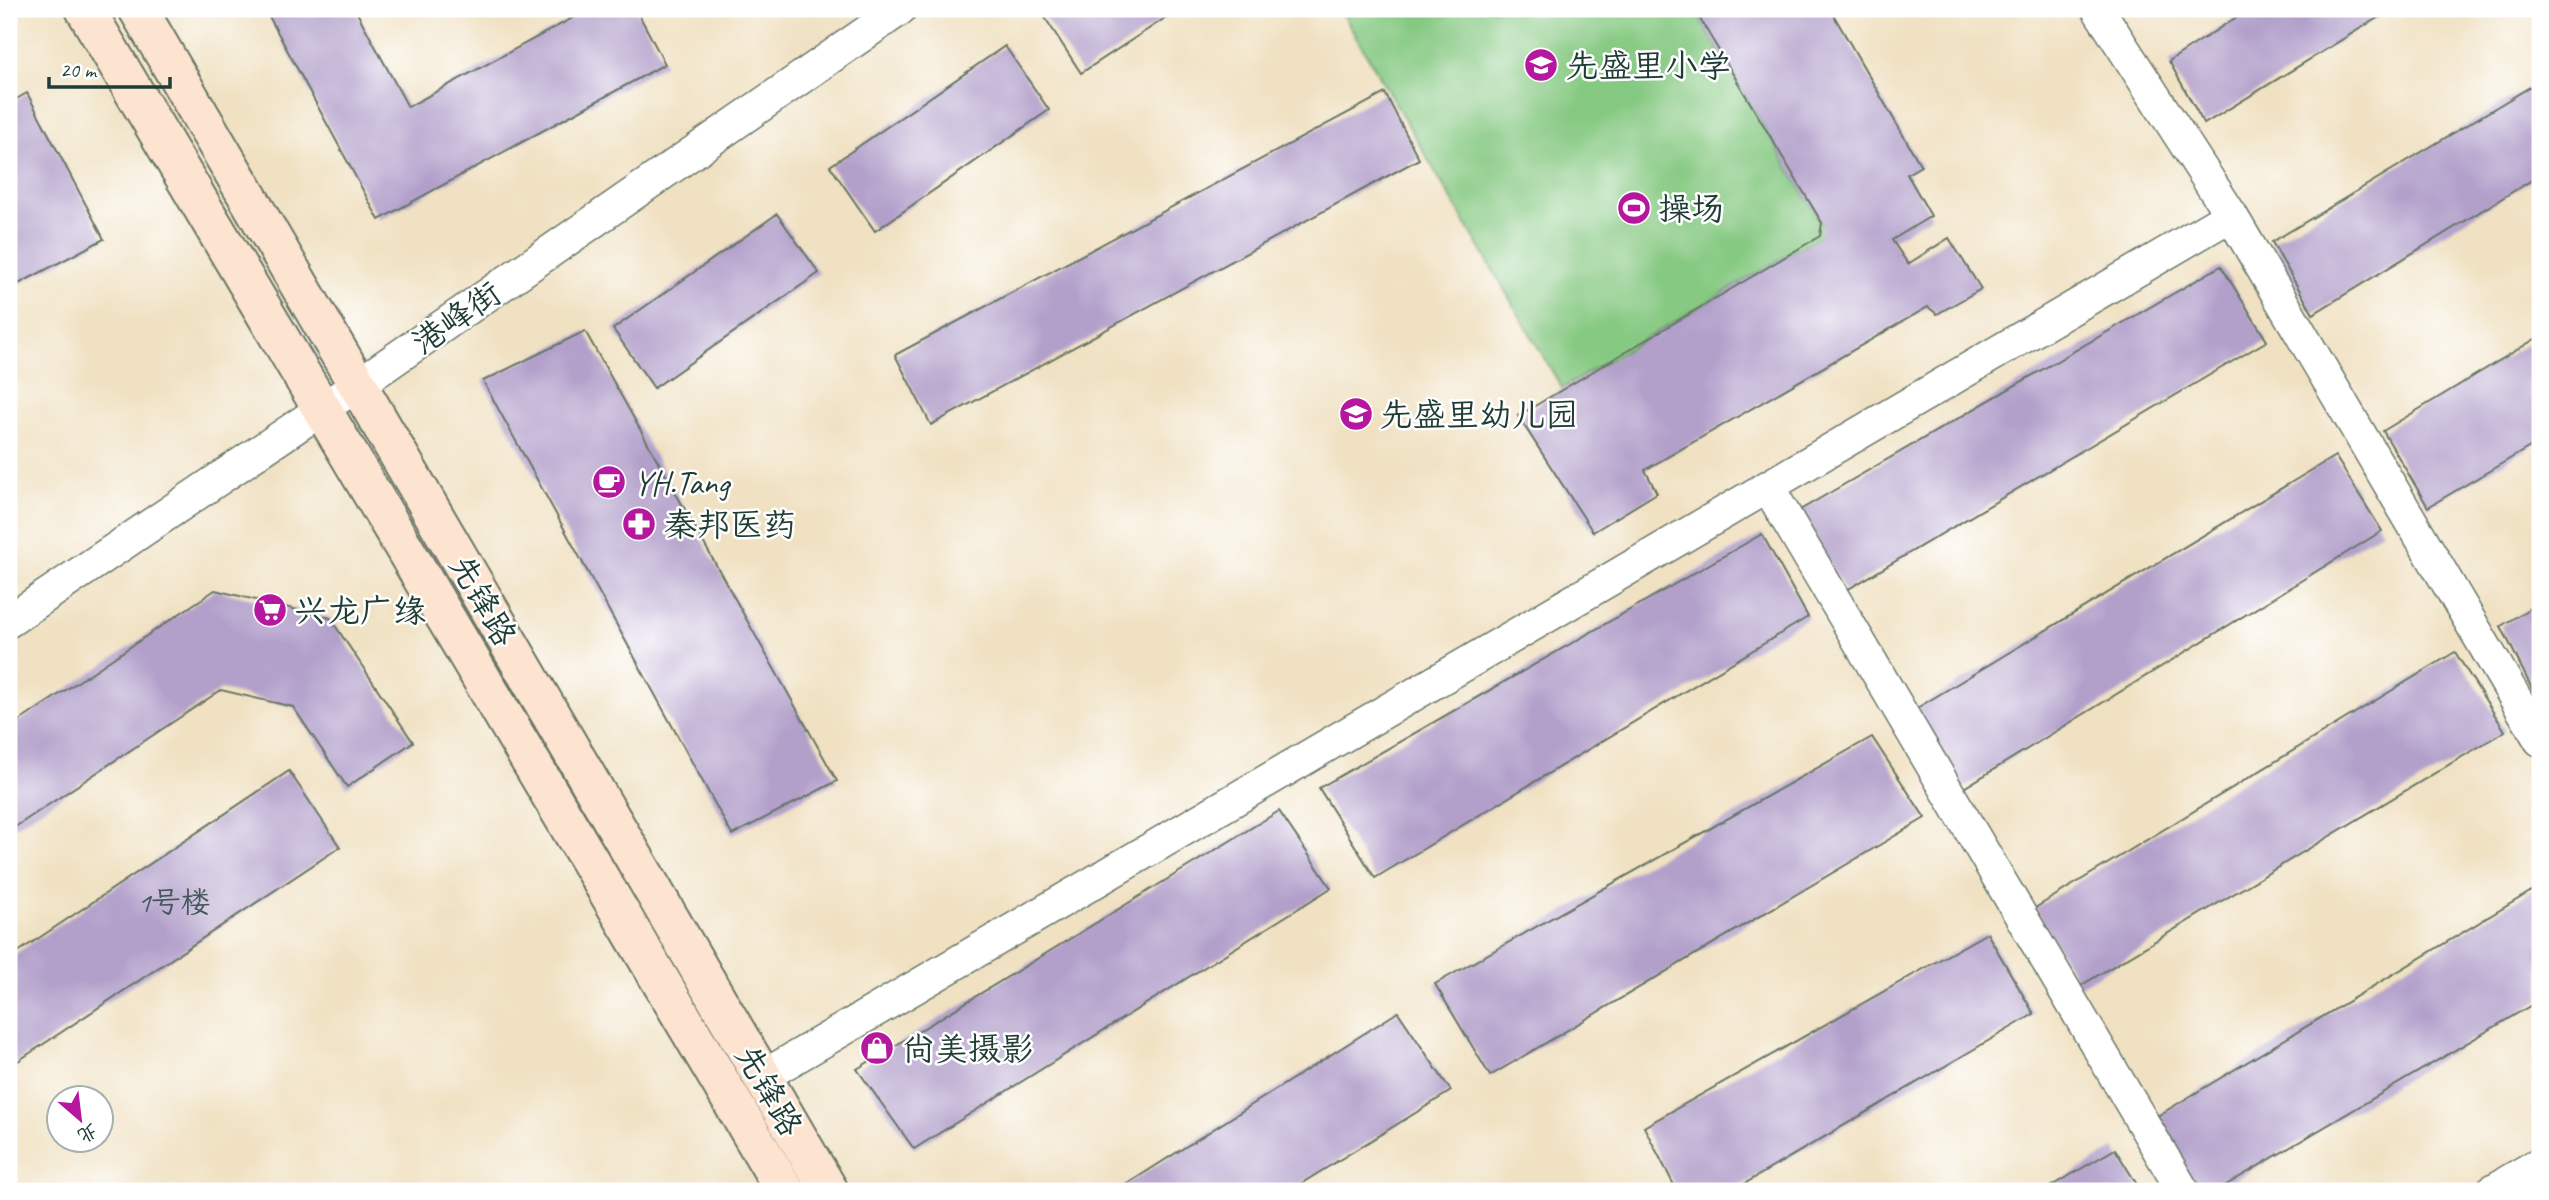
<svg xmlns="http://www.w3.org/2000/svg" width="2549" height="1200" viewBox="0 0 2549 1200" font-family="Caveat,'LXGW WenKai TC',sans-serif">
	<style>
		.green { fill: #86c982; stroke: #52835b; stroke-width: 2 }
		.building { fill: #b2a0cb }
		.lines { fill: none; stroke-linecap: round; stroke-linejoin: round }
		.street-casing { stroke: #687666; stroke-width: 35 }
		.secondary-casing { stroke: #687666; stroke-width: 42 }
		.street { stroke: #fff; stroke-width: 32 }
		.secondary { stroke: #fde4d0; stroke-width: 38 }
		.labels { text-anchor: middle; stroke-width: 5; stroke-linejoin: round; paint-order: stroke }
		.number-label { font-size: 30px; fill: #44565a }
		.poi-label { font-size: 33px; fill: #1f3d34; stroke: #fff; text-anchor: start }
		.street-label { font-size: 33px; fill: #1f3d34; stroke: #fff }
	</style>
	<rect width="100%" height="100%" fill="#fff"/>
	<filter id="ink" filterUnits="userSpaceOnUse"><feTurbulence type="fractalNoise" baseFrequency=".0143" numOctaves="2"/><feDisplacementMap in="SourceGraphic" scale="14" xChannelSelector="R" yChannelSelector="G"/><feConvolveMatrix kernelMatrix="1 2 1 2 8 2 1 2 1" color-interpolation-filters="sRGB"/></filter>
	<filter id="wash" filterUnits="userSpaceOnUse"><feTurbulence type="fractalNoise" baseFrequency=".00686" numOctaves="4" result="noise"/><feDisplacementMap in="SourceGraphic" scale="28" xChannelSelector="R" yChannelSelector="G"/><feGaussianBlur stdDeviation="1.57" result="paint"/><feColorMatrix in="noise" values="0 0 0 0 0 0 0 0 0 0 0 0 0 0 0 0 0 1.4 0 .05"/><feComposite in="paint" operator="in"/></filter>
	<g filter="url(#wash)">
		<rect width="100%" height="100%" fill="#f0e1c2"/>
		<path class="green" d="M1340 9H1694L1827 232 1562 388Z"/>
		<g id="blocks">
			<g class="building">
				<path d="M265 9H355L408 107 589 9H636L665 64 379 220Z"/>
				<path d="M1042 9H1179L1081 73 1040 10Z"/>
				<path d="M1694 9H1830L1921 166 1907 174 1931 216 1892 240 1908 264 1949 238 1981 289 1937 314 1928 307 1645 470 1657 493 1593 532 1518 416 1820 236 1822 223Z"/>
				<path d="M2249 9H2392L2204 124 2169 61Z"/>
				<path d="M1005 46 1049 110 875 231 830 166Z"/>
				<path d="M2540 81V175L2313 314 2272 242Z"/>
				<path d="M27 93 104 239 9 289V103Z"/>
				<path d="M1385 93 1419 159 931 425 895 355Z"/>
				<path d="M777 214 819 273 654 388 613 329Z"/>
				<path d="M2221 266 2267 341 1845 591 1800 510Z"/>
				<path d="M585 331 837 781 732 835 483 381Z"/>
				<path d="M2540 336V441L2428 507 2383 431Z"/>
				<path d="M2335 456 2382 531 1962 789 1917 708Z"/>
				<path d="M1762 534 1808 617 1375 878 1319 788Z"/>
				<path d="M215 590 330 618 413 742 347 787 293 707 221 690 9 831V728Z"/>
				<path d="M2540 602V705L2501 626Z"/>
				<path d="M2455 652 2505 731 2080 986 2035 908Z"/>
				<path d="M1872 737 1925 818 1490 1076 1435 984Z"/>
				<path d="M289 771 340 847 9 1067V958Z"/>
				<path d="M1279 811 1331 888 914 1149 857 1069Z"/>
				<path d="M2540 886V1000L2216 1191H2194L2154 1118Z"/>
				<path d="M1987 933 2034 1014 1732 1191H1677L1644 1127Z"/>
				<path d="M1398 1012 1451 1091 1289 1191H1116Z"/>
				<path d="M2115 1149 2141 1191H2043Z"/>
			</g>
		</g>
	</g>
	<g filter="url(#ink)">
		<use href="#blocks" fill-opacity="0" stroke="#687666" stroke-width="2"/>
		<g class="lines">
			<g class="street-casing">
				<g id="street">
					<path d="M2098 9 2231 215 2540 740"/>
					<path d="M1768 487 2183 1191"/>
					<path d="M9 621 359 384 900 9"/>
					<path d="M762 1077 2231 215"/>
					<path d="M2492 1191 2540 1163"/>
				</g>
			</g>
			<g class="secondary-casing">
				<g id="secondary">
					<path d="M85 9 785 1191"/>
					<path d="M138 9 829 1191"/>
				</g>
			</g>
			<use href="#street" class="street"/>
			<use href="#secondary" class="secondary"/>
		</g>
	</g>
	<defs>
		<g id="school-disc" transform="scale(1.75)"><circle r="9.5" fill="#b5179e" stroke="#fff"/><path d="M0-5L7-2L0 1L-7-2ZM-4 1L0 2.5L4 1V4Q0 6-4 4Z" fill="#fff"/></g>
		<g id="stadium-disc" transform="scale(1.75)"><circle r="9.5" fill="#b5179e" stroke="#fff"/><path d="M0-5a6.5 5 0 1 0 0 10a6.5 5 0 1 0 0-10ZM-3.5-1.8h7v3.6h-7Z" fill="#fff"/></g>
		<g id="cafe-disc" transform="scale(1.75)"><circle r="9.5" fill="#b5179e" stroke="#fff"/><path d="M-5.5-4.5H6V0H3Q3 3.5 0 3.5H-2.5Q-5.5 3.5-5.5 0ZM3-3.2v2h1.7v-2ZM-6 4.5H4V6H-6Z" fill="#fff"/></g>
		<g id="pharmacy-disc" transform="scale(1.75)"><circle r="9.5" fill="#b5179e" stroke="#fff"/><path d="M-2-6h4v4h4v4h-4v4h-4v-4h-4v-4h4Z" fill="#fff"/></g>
		<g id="supermarket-disc" transform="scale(1.75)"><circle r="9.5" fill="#b5179e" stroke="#fff"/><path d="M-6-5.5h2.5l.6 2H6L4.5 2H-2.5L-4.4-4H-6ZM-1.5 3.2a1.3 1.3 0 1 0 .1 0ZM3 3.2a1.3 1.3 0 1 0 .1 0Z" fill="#fff"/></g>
		<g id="shop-disc" transform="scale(1.75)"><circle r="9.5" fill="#b5179e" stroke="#fff"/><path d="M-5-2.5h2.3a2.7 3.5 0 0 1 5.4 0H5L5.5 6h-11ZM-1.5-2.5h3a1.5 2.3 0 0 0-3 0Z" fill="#fff"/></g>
	</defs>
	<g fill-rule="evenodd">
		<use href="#school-disc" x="1541" y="65"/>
		<use href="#stadium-disc" x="1634" y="208"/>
		<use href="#school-disc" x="1356" y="414"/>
		<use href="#cafe-disc" x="609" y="482"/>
		<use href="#pharmacy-disc" x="639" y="524"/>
		<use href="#supermarket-disc" x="270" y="610"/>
		<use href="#shop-disc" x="877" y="1048"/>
	</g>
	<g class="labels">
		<g class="number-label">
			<text x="174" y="912">1号楼</text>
		</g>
		<g class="poi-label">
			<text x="1566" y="77">先盛里小学</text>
			<text x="1658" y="220">操场</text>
			<text x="1380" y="426">先盛里幼儿园</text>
			<text x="634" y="494">YH.Tang</text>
			<text x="664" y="536">秦邦医药</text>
			<text x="294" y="622">兴龙广缘</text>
			<text x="902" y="1060">尚美摄影</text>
		</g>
		<g class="street-label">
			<text transform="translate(456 317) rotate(-35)" y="12">港峰街</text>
			<text transform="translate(484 600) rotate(60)" y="12">先锋路</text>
			<text transform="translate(770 1090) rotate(60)" y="12">先锋路</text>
		</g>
	</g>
	<rect width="2549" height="1200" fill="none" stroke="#fff" stroke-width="35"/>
	<g transform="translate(80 1119) rotate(152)"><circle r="33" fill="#ffffff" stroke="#a5b1ae" stroke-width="2"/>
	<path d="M0-5L12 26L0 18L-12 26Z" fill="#b5179e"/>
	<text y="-10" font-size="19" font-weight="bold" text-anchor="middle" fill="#1f3d34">北</text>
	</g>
	<path d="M49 77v10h121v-10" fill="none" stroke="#1f3d34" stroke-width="3.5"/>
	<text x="60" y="77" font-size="21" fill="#1f3d34" stroke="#ffffff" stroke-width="5" paint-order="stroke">20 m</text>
</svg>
